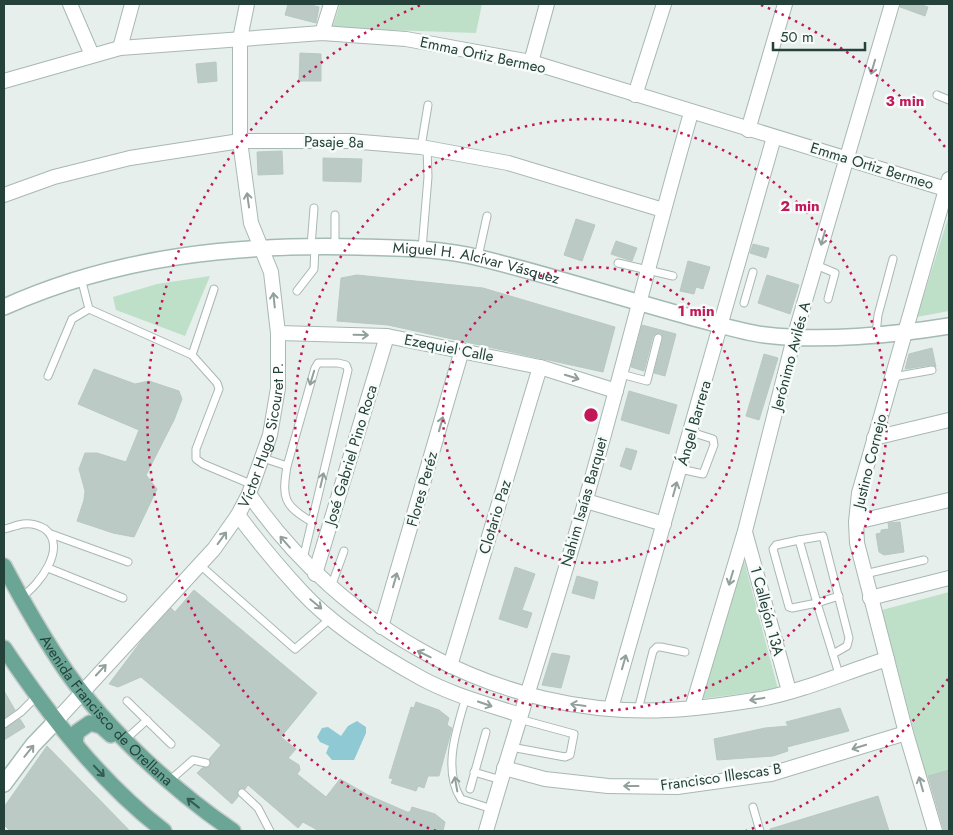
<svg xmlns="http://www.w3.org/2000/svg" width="953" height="835" viewBox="0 0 953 835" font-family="Jost,sans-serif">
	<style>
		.green { fill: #bfe0c8 }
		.water { fill: #8ec9d4 }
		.building { fill: #bbcac4; stroke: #b8c9c2 }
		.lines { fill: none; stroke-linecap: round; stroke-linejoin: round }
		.lane-casing { stroke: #a8b8b2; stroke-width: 9 }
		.street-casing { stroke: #a8b8b2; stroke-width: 16 }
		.secondary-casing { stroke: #a4bbb3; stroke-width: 18 }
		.primary-casing { stroke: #c2cac8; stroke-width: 18 }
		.lane { stroke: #fff; stroke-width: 7 }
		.street { stroke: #fff; stroke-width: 14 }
		.secondary { stroke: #fff; stroke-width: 15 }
		.primary { stroke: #6aa596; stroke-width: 15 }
		.oneway { stroke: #92a09c }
		.oneway2 { stroke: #365b51 }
		.ring { fill: none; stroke: #c2185b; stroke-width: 2.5; stroke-dasharray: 2.5 5 }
		.labels { text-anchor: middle; stroke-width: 5; stroke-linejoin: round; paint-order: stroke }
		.street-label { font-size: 15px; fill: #24423a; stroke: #f7fbf9 }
		.centre { fill: #c2185b; stroke: #f7fbf9; stroke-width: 2.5 }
		.ring-label { font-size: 15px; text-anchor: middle; font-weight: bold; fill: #c2185b; stroke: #f7fbf9; stroke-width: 5; stroke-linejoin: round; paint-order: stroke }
	</style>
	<rect width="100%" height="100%" fill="#e6efeb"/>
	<g class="green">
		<path d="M340 4H482L476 33 332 28Z"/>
		<path d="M949 215V311L917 317Z"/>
		<path d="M210 276 185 336 116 310 113 297 157 284Z"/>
		<path d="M742 553 778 689 700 699Z"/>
		<path d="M949 592V770L926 777 882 610Z"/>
	</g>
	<path class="water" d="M357 721 366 727V733L354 760H332L326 753 329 746 320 742 317 737 322 728 328 727 341 736 348 726Z"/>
	<g class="building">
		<path d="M288 4H307L319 7 316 23 285 15Z"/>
		<path d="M901 4H919L928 7 925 16 900 7Z"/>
		<path d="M300 53 321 54V81H299Z"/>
		<path d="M216 62 217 81 198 83 196 64Z"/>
		<path d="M282 151 283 174 258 175 257 152Z"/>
		<path d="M323 158 362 159 361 182 323 181Z"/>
		<path d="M576 219 595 225 582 261 564 255Z"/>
		<path d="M616 241 637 248 632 261 611 254Z"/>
		<path d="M753 244 769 248 766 258 750 253Z"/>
		<path d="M688 261 710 267 703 289 696 287 694 294 680 291Z"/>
		<path d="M357 275 483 288 615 327 603 372 388 325 337 321 341 278Z"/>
		<path d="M767 275 799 285 790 314 758 303Z"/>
		<path d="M642 325 676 334 665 376 654 373 663 339 660 333 653 336 644 371 631 367Z"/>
		<path d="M932 348 936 367 931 365 905 369 909 354Z"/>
		<path d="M764 354 778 358 759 420 746 416Z"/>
		<path d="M94 369 135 384 149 381 179 391 182 399 174 420 146 475 157 489 134 537 113 533 77 521 84 500 85 491 79 469 85 453H97L126 462 139 430 78 404Z"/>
		<path d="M629 391 677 405 669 434 621 420Z"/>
		<path d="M626 448 637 451 631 470 620 466Z"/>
		<path d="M900 522 904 552 884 555 879 552 876 534 881 533V530L889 529 888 523Z"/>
		<path d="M515 567 535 574 522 610 532 613 527 628 499 619Z"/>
		<path d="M577 576 598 582 594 599 572 593Z"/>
		<path d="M194 590 317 693 281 737 296 749 288 758 299 765 300 770 297 774 326 797 340 779 368 795 407 812H410L412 807 435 814 445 822 443 831H319L303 822 298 828 248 785 245 789 238 790V797L232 804 197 773 202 768 210 766 209 759 221 745 141 677 118 687 109 684 142 640 171 608 175 612Z"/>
		<path d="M552 653 570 656 561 688 542 685Z"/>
		<path d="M4 691 15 710 4 718Z"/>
		<path d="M416 702 439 710 449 718 447 725 452 728 439 776H428L424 788 418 786 416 791 391 783 393 779 389 778 411 707 414 708Z"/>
		<path d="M840 708 849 731 787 747 788 751 773 756 717 760 714 739 765 728 788 726 786 722Z"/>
		<path d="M20 719 25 727 4 740V729Z"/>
		<path d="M47 746 130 831H10L4 825V807Z"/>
		<path d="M949 770V831H944L928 776Z"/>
		<path d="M878 796 889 831H770V829Z"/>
	</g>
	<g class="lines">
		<g class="lane-casing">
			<g id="lane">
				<path d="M937 95 949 100"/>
				<path d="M421 147 428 105"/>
				<path d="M311 246 314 208"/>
				<path d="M335 246V215"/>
				<path d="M422 249 428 177 427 148"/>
				<path d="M478 257 487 216"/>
				<path d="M618 263 673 276"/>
				<path d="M816 265 835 273 828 299"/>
				<path d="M297 291 314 269 315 246"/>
				<path d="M744 303 753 272"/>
				<path d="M89 309 192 355 217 383 219 389 196 449V459L203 464 253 485"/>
				<path d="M876 334 878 315 893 259"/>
				<path d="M192 355 214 289"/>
				<path d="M621 374 647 381 658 338"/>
				<path d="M48 376 72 319 89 309 81 278"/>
				<path d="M893 377 932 370"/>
				<path d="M263 458 287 466 315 368 318 363H338L346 365 348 370 303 559"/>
				<path d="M287 466C282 498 283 505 312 522"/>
				<path d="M680 469 703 474 714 445 713 439 691 432"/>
				<path d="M4 529C10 528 16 525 23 524 30 523 39 525 45 529 68 547 39 586 21 597"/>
				<path d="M51 534 128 562"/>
				<path d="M799 540 817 603 792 608 789 607 773 549 776 545Z"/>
				<path d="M799 540 823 536 849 638 847 646 833 654"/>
				<path d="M200 565 295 649 331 618"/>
				<path d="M48 568 123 598"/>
				<path d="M865 574 924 560"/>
				<path d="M331 587 344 551"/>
				<path d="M839 596 817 603 839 674"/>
				<path d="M466 697C457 728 442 769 461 799L492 809"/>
				<path d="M127 701 171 744"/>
				<path d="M638 710 653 651 657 647H661L685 652"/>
				<path d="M4 724 21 712 38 695"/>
				<path d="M126 739 147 720"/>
				<path d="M511 747 565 757 570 755 574 734 519 719"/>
				<path d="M474 772 501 780"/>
				<path d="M168 782 193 760 206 763"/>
				<path d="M470 789 486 732"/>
				<path d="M242 793 258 808 270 831"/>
				<path d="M753 807 760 831"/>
			</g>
		</g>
		<g class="street-casing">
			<g id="street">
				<path d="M70 4 92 55"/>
				<path d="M322 33 331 4"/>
				<path d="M120 48 132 4"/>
				<path d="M531 62 547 4"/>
				<path d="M4 81 120 48 322 33 406 39 531 62 949 190"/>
				<path d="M635 95 664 4"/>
				<path d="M748 130 785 4"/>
				<path d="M4 195 54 177 130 158 240 141H350L421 147 508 163 663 210"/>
				<path d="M278 333 387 336 540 367 616 391"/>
				<path d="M874 438 949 420"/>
				<path d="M249 494C342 629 500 718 667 710 698 709 730 704 761 699 803 691 846 672 887 659"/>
				<path d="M586 501 664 524"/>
				<path d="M238 515C258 542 279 567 301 591 332 625 381 656 421 678 452 695 487 704 520 715"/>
				<path d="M856 522 949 500"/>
				<path d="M745 532 789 691"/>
				<path d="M315 574 387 336"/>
				<path d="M870 598 949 578"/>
				<path d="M381 627 462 350"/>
				<path d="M450 666 540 367"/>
				<path d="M611 708 774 137"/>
				<path d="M692 708 745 531 794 338 892 4"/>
				<path id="s1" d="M57 720 214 549 238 515 249 494 270 435 278 388V333L271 272 251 223 240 141V39L247 4"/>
				<path d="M504 768 545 779 608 786 677 787 771 774 906 733"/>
				<path d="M486 831C518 720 555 610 586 499 623 370 654 241 691 113"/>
				<path d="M935 831 906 733 857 543 856 522 859 493 949 179"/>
			</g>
		</g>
		<g class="secondary-casing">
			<g id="secondary">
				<path id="s2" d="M4 307C117 256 236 244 359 247 399 248 440 248 480 258 550 275 620 298 690 317 715 323 740 332 765 335 821 342 894 335 949 326"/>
				<path d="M4 784 33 745 57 720"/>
			</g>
		</g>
		<g class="primary-casing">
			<g id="primary">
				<path id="s3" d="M4 566C23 602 43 637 66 671 108 730 173 790 233 831"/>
				<path d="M4 648C49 715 100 782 164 831"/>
				<path d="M77 746 75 742 77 732 90 723 101 726 111 735"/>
			</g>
		</g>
		<use href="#lane" class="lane"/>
		<use href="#street" class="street"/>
		<use href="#secondary" class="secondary"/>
		<use href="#primary" class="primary"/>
	</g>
	<defs><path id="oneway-shaft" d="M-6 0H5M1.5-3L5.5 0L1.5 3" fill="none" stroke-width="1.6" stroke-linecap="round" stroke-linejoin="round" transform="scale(1.25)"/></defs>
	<g class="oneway">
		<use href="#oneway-shaft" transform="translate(873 67) rotate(106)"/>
		<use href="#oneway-shaft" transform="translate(248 200) rotate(-98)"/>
		<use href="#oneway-shaft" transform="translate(823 238) rotate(106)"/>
		<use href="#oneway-shaft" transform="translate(274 300) rotate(-96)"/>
		<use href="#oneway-shaft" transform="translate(361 335) rotate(1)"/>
		<use href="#oneway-shaft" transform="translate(572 377) rotate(17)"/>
		<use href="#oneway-shaft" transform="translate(312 378) rotate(107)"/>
		<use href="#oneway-shaft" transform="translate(441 424) rotate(-74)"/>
		<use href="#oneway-shaft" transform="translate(322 480) rotate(-77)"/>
		<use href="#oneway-shaft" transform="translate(675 489) rotate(-74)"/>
		<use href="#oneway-shaft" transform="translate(222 538) rotate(-54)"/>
		<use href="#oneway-shaft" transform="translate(285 542) rotate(-131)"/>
		<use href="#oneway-shaft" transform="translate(731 578) rotate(107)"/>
		<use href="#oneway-shaft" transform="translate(395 580) rotate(-74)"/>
		<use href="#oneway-shaft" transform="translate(316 604) rotate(40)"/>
		<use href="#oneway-shaft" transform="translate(424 654) rotate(-154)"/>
		<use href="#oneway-shaft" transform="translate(624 662) rotate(-74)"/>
		<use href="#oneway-shaft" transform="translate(101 670) rotate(-47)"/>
		<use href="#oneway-shaft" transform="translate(757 699) rotate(171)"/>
		<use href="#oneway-shaft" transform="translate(485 704) rotate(19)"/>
		<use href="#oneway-shaft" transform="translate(578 705) rotate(-172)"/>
		<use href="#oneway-shaft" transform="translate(859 747) rotate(163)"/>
		<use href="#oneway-shaft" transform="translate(29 751) rotate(-51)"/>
		<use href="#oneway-shaft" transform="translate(456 784) rotate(-100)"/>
		<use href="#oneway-shaft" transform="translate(921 784) rotate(-106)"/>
		<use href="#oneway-shaft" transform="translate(631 786) rotate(-180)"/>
	</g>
	<g class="oneway2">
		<use href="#oneway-shaft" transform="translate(99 771) rotate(46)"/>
		<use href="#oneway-shaft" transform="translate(193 803) rotate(-142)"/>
	</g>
	<g class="ring">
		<circle cx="591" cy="415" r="148"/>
		<circle cx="591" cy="415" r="296"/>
		<path d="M948 679A444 444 0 0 1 746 831M436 831A444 444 0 0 1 421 5M761 5A444 444 0 0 1 948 151"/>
	</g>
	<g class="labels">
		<g class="street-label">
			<text transform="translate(483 55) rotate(12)" y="5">Emma Ortiz Bermeo</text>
			<text transform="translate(334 142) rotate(1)" y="5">Pasaje 8a</text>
			<text transform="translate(872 166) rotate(17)" y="5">Emma Ortiz Bermeo</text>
			<text dy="5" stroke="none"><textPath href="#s2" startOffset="482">Miguel H. Alcívar Vásquez</textPath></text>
			<text transform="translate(449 348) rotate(11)" y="5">Ezequiel Calle</text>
			<text transform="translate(791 356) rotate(-75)" y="5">Jerónimo Avilés A</text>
			<text transform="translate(694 423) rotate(-74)" y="5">Ángel Barrera</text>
			<text dy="5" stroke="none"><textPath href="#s1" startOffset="358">Víctor Hugo Sicouret P.</textPath></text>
			<text transform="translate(351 455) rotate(-73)" y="5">José Gabriel Pino Roca</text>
			<text transform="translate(870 461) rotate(-76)" y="5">Justino Cornejo</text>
			<text transform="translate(422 489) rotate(-74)" y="5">Flores Peréz</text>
			<text transform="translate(584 502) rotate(-74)" y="5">Nahim Isaías Barquet</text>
			<text transform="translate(495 517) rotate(-73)" y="5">Clotario Paz</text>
			<text transform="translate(767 611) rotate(75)" y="5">1 Callejón 13A</text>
			<text dy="5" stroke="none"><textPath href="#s3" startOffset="178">Avenida Francisco de Orellana</textPath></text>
			<text transform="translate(721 777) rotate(-8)" y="5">Francisco Illescas B</text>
		</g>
	</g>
	<circle cx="591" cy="415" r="8" class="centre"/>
	<g class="ring-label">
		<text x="905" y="106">3 min</text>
		<text x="800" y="211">2 min</text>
		<text x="696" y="316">1 min</text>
	</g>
	<rect width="953" height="835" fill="none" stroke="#24423a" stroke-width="10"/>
	<path d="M773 42v8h92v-8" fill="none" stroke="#24423a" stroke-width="2.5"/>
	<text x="780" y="42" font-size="15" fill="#24423a" stroke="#f7fbf9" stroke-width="4" paint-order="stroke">50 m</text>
</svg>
